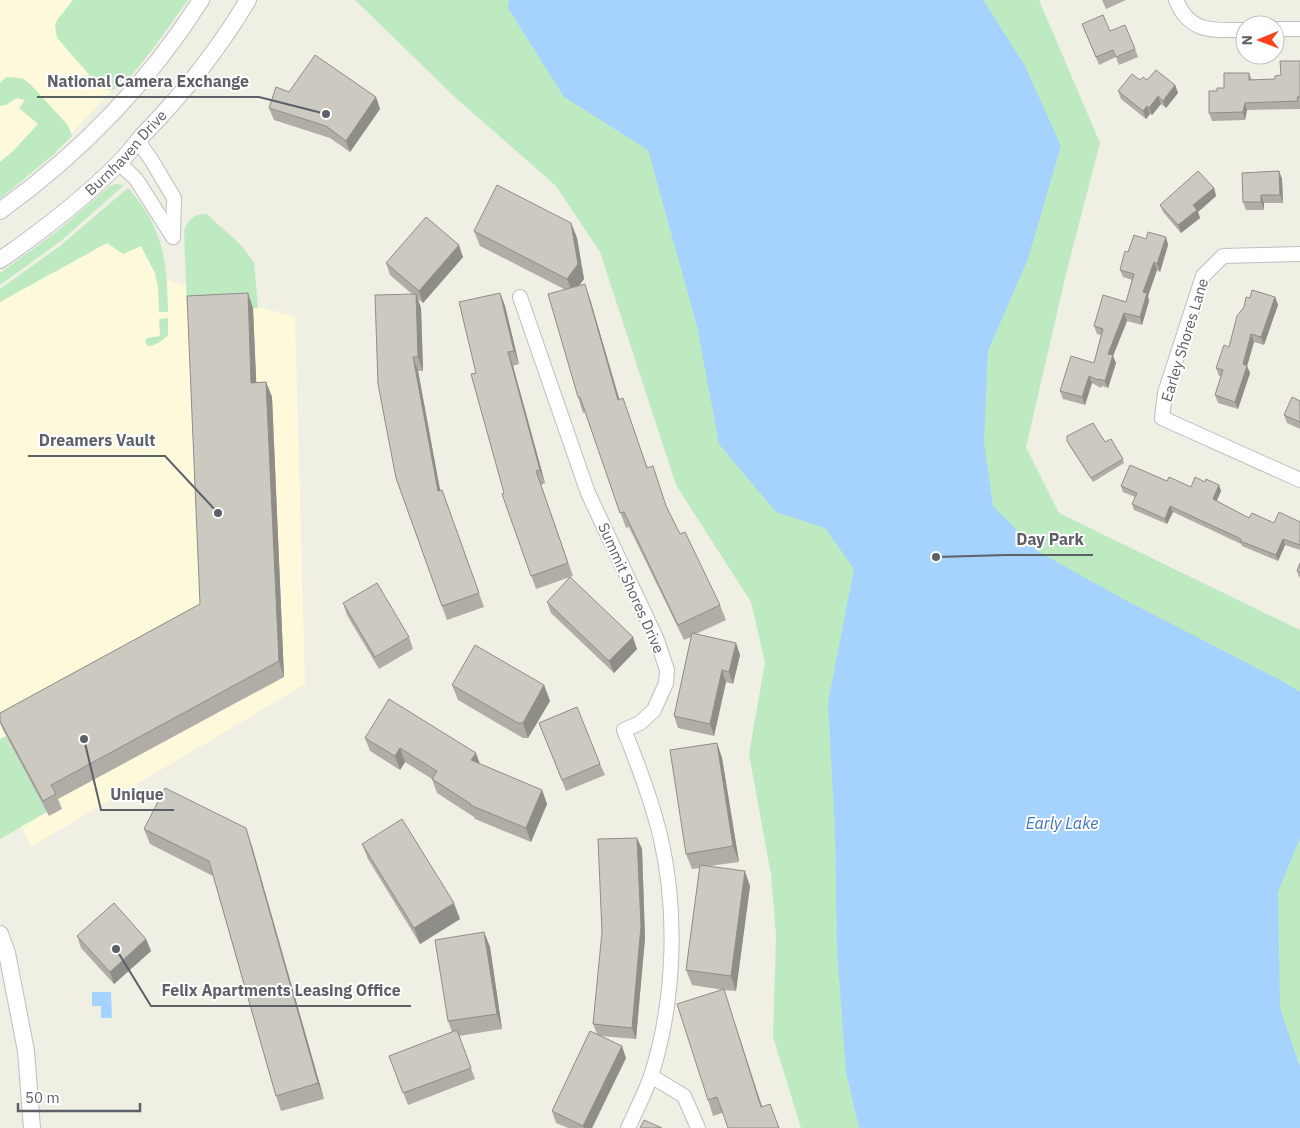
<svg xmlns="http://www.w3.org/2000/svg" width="1300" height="1128" viewBox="0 0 1300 1128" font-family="'IBM Plex Sans',sans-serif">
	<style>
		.commercial { fill: #fff9db }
		.green { fill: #beeac2 }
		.water { fill: #a6d2ff }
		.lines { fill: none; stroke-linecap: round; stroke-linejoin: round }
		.minor-casing { stroke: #bcbec5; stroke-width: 16 }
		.tertiary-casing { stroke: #bcbec5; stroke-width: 18 }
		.minor { stroke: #fff; stroke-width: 14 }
		.tertiary { stroke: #fff; stroke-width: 16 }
		.wall { fill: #afada6 }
		.shaded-wall { fill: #8f8d87 }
		.building { fill: #ccc9c1; stroke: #8f8d87 }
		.labels { text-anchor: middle; stroke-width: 4; stroke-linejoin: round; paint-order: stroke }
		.street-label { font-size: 15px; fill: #5c6067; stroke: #fff }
		.water-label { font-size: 16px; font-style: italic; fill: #3973c6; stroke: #fff }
		.leader { fill: none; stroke: #5c6067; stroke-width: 2 }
		.callout-dot { fill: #5c6067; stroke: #fff; stroke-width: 2 }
		.callout-label { font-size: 16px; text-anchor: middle; font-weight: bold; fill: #5c6067; stroke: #fff; stroke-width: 4; stroke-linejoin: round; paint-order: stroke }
	</style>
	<rect width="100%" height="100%" fill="#f0efe4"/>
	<g class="commercial">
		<path d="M0 0H182L120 81 63 143 0 193Z"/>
		<path d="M134 225 158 277 295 317 305 684 31 847 0 777V299Z"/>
	</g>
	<g class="green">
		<path d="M73 0H188C177 15 130 85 115 89 111 91 104 89 100 87L57 38 55 26 57 20Z"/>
		<path d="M355 0H1039L1100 143 1067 270 1026 447 1059 513 1300 630V1128H801L773 1037 776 936 771 875 749 754 765 662 751 602 676 485 600 252 556 186 457 99Z"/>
		<path d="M6 77 22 78 30 84 66 123 70 130 72 136 54 154 0 199V162L12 152 38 124 19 108 25 100 17 98 6 105 0 106V83Z"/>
		<path d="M116 184 124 185 62 240 0 285V273L59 230 110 186Z"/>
		<path d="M128 188C164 228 167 261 168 312H159L158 287 155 273 141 246 123 254 107 243 0 302V289L60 246Z"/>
		<path d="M201 214H206L210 217 240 244 254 262 258 308 187 310 184 230C188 221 192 216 201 214Z"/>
		<path d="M168 318V335C164 340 155 346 148 346L145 342 147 338 160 336 159 319Z"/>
		<path d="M6 736 47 812 0 839V739Z"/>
	</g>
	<g class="water">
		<path d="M509 0H983L1024 64 1061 146 1028 259 988 351 984 442 993 506 1037 551 1129 602 1282 681 1300 692V838L1278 892 1280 1008 1300 1067V1128H859L846 1072 837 951 835 830 828 702 854 569 825 528 776 512 719 444 697 326 648 150 564 97 508 8Z"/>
		<path d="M92 992H111L112 1018H101V1006H92Z"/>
	</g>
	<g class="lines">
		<g class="minor-casing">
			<g id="minor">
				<path d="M1176 0C1190 34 1213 30 1245 30"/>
				<path d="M1275 29H1300"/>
				<path d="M138 141 152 161 174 198 173 237"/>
				<path d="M119 163 136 179 173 237"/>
				<path d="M1300 254 1223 256 1203 276 1165 393 1162 418 1300 480"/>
				<path d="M520 297 588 493 657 640 667 670 666 683 654 710 640 723 624 730C638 764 651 799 660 835 678 910 675 1002 651 1076 645 1093 636 1111 628 1128"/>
				<path d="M651 1076 684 1096 698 1128"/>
			</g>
		</g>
		<g class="tertiary-casing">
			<g id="tertiary">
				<path d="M0 211C79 154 149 82 201 0"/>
				<path id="s1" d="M0 260C42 231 82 200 118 164 127 155 135 145 143 135 183 94 219 49 248 0"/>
				<path d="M0 934 7 953 26 1051 32 1128"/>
			</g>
		</g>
		<use href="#minor" class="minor"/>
		<use href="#tertiary" class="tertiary"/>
	</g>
	<g class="wall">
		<path d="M1102 0H1126L1106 9Z"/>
		<path d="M1082 24 1110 31 1135 49 1138 57 1119 65 1116 57 1099 65Z"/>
		<path d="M1300 61V109L1247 110 1245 120 1212 121 1209 113 1217 91 1224 88 1249 73 1252 80 1275 79Z"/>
		<path d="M1140 80H1147L1175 85 1178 93 1166 108 1161 104 1152 115 1150 114 1146 119 1121 99 1118 91Z"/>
		<path d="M289 92 376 97 380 109 350 152 330 138 274 120 269 108Z"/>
		<path d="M1279 171 1282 179 1283 203H1264V210H1246L1243 202Z"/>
		<path d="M1214 188 1216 196 1198 212 1200 218 1181 233 1163 212 1160 205Z"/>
		<path d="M571 223 577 238 584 279 579 285 590 299 619 399 648 468 680 534 720 605 726 620 696 634 736 643 740 655 733 684 726 682 714 736 678 728 674 716 691 637 684 640 629 527 626 528 585 412 583 413 578 397 564 289 480 246 474 231Z"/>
		<path d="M1166 237 1168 245 1160 272 1157 270 1148 296 1149 301 1142 325 1127 321 1113 356 1116 363 1108 388 1102 386 1101 388 1092 383 1085 405 1063 399 1060 391 1094 363 1101 335 1097 334 1094 326 1126 302 1132 280 1123 277 1120 270 1128 252 1146 239Z"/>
		<path d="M463 257 423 303 418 299 421 308 423 371H418L440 490H442L484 607 447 620 396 478 412 294 390 275 386 263Z"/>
		<path d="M500 293 505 306 519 364 513 366 545 483 541 485 573 576 536 589 502 494 504 493Z"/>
		<path d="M1275 297 1278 305 1264 345 1254 342 1247 366 1250 373 1238 409 1218 403 1215 395 1221 376H1219L1216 368 1229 347 1250 298Z"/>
		<path d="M253 308 256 382H266L272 397 284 677 58 799 62 809 49 816 3 730 0 723V713L200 604Z"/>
		<path d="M1300 401V429L1287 423 1284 415Z"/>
		<path d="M1067 441 1123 459 1124 463 1093 482 1069 445Z"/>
		<path d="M1167 481 1191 487 1205 482 1219 485 1221 491 1217 501 1249 518 1274 523 1300 522V550L1285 545 1278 561 1242 546 1241 544 1173 512 1167 524 1134 510 1132 504 1135 497 1123 492 1121 486Z"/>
		<path d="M1300 563V578L1299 577 1297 571Z"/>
		<path d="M547 602 637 649 614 673 551 613Z"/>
		<path d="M343 603 409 637 413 649 379 669 347 615Z"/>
		<path d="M452 685H544L550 701 528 738H523L458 700Z"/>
		<path d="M539 723 600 764 605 775 566 791Z"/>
		<path d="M365 738 479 764 542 790 547 804 531 842 475 819 474 817 437 793 432 779 405 762 400 770 370 751Z"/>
		<path d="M717 743 722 758 739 862 709 866 750 886 736 991 724 990 762 1107 779 1128 722 1113 713 1116 708 1100 723 990 692 985 686 970 700 868 692 869 686 854Z"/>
		<path d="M144 829 251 843 324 1099 281 1111 276 1096 213 876 150 844Z"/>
		<path d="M637 838 642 849 645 938 636 1039 600 1036 626 1058 592 1128H568L556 1123 552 1111 597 1034 593 1024Z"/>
		<path d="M362 844 460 919 420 944 368 859Z"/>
		<path d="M484 932 490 947 502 1029 459 1036 475 1079 408 1105 389 1056 452 1032 448 1021Z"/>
		<path d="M77 936 146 939 151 951 114 984 81 948Z"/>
	</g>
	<g class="shaded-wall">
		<path d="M1175 85 1178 93 1166 108 1163 101Z"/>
		<path d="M1158 96 1161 104 1152 115 1149 108Z"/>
		<path d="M376 97 380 109 350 152 346 141Z"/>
		<path d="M1245 103 1247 110 1245 120 1243 112Z"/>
		<path d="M1147 106 1150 114 1146 119 1143 111Z"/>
		<path d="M1279 171 1282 179 1283 203 1280 195Z"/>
		<path d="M1214 188 1216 196 1198 212 1200 218 1181 233 1178 225 1193 205Z"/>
		<path d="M1261 195 1264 203V210L1261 202Z"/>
		<path d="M571 223 577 238 584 279 573 294 567 279Z"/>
		<path d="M1166 237 1168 245 1160 272 1157 264Z"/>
		<path d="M459 245 463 257 423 303 419 291Z"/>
		<path d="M1154 262 1157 270 1148 296 1149 301 1142 325 1140 317 1143 292Z"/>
		<path d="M585 284 590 299 624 415 618 400Z"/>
		<path d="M248 293 253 308 257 398 251 383Z"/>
		<path d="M500 293 505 306 519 364 514 351Z"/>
		<path d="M416 294 421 308 423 371 418 357Z"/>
		<path d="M1275 297 1278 305 1264 345 1261 337Z"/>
		<path d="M1124 313 1127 321 1113 356 1116 363 1108 388 1105 381 1108 354Z"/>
		<path d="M1251 334 1254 342 1247 366 1250 373 1238 409 1235 402 1243 364Z"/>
		<path d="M508 352 513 366 545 483 540 470Z"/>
		<path d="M413 357 418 371 443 506 438 491Z"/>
		<path d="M1089 376 1092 383 1085 405 1082 397Z"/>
		<path d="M266 382 272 397 284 677 279 661Z"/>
		<path d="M1219 485 1221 491 1215 504 1213 499Z"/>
		<path d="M1170 506 1173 512 1167 524 1165 519Z"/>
		<path d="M1283 539 1285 545 1278 561 1276 555Z"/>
		<path d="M633 637 637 649 614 673 609 661Z"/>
		<path d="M736 643 740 655 733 684 729 672Z"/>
		<path d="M722 670 726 682 714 736 710 724Z"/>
		<path d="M544 685 550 701 528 738 523 723Z"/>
		<path d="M717 743 722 758 739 862 733 846Z"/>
		<path d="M400 748 405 762 400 770 395 756Z"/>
		<path d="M476 753 481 767 471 760Z"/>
		<path d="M542 790 547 804 531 842 526 828Z"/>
		<path d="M246 828 251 843 324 1099 318 1083Z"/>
		<path d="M637 838 642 849 645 938 636 1039 632 1028Z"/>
		<path d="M745 871 750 886 736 991 731 976Z"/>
		<path d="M454 903 460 919 420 944 414 928Z"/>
		<path d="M484 932 490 947 502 1029 497 1014Z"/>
		<path d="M146 939 151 951 114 984 110 972Z"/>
		<path d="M724 989 729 1005 767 1122 761 1107Z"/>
		<path d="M622 1046 626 1058 592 1128H584L583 1126Z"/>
	</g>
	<g class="building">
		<path d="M1103 15 1110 31 1125 25 1135 49 1116 57 1113 50 1096 57 1082 24Z"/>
		<path d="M315 55 376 97 346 141 326 126 269 108 276 87 289 92Z"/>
		<path d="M1280 61H1300V97H1297L1298 101 1245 103 1243 112 1209 113V91H1217V88H1224V73H1249V80L1275 79V76L1281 75Z"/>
		<path d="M1156 70 1175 85 1163 101 1158 96 1149 108 1147 106 1143 111 1118 91 1132 74 1140 80 1143 77 1147 80Z"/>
		<path d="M1198 171 1214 188 1193 205 1197 210 1178 225 1160 205Z"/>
		<path d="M1279 171 1280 195H1261V202H1243L1242 173Z"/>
		<path d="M497 185 571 223 578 264 567 279 474 231Z"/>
		<path d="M426 217 459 245 419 291 386 263Z"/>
		<path d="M1148 232 1166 237 1157 264 1154 262 1143 292 1147 293 1140 317 1124 313 1108 354 1113 355 1105 381 1099 379 1098 380 1089 376 1082 397 1060 391 1071 356 1094 363 1103 329 1094 326 1103 295 1126 302 1134 274 1120 270 1125 251 1128 252 1134 235 1146 239Z"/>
		<path d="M585 284 618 400 623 398 647 468 653 466 666 506 680 534 685 532 720 605 678 625 624 512 620 513 580 397H578L548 294Z"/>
		<path d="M1252 290 1275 297 1261 337 1251 334 1243 364 1247 366 1235 402 1215 395 1223 370 1216 368 1224 345 1229 347 1237 316 1244 307 1246 297 1250 298Z"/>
		<path d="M248 293 251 383 266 382 279 661 51 785 56 794 43 801 0 721V713L200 604 187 296Z"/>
		<path d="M500 293 514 351 508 352 540 470 536 471 568 563 531 576 502 494 504 493 471 374 476 373 459 302Z"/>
		<path d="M416 294 418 357H413L438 491 442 490 479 593 442 606 396 478 378 384 375 295Z"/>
		<path d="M1292 397 1300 401V422L1284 415Z"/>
		<path d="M1093 423 1105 442 1111 439 1123 459 1091 478 1067 441V436Z"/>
		<path d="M1130 465 1167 481 1169 477 1191 487 1195 477 1205 482 1206 479 1219 485 1213 499 1249 518 1252 513 1274 523 1279 512 1300 522V545L1283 539 1276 555 1240 541 1241 539 1170 506 1165 519 1132 504 1137 493 1121 486Z"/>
		<path d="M1300 563V573L1297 571Z"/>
		<path d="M570 577 633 637 609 661 547 602Z"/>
		<path d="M377 583 409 637 375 657 343 603Z"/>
		<path d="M692 633 736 643 729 672 722 670 710 724 674 716Z"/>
		<path d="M475 645 544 685 523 723H518L452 685Z"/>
		<path d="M389 699 476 753 471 760 542 790 526 828 470 805 471 804 432 779 437 771 400 748 395 756 365 738Z"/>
		<path d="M577 707 600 764 562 780 539 723Z"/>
		<path d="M717 743 733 846 686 854 670 750Z"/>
		<path d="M165 788 246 828 318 1083 276 1096 209 861 144 829Z"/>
		<path d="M402 819 454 903 414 928 362 844Z"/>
		<path d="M637 838 641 926 632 1028 593 1024 602 932 598 839Z"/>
		<path d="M700 865 745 871 731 976 686 970Z"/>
		<path d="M114 903 146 939 110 972 77 936Z"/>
		<path d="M484 932 497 1014 448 1021 435 940Z"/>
		<path d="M724 989 761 1107 770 1104 779 1128H728L717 1097 708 1100 677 1004Z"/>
		<path d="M457 1030 471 1068 403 1093 389 1056Z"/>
		<path d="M590 1031 622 1046 583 1126 552 1111Z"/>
		<path d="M644 1120 662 1128H640Z"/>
	</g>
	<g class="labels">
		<g class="street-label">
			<text dy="5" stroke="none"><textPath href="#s1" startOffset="166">Burnhaven Drive</textPath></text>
			<text transform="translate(1185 340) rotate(-73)" y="5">Earley Shores Lane</text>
			<text transform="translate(631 588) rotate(66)" y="5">Summit Shores Drive</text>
		</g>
		<g class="water-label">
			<text x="1062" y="829">Early Lake</text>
		</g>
	</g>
	<path class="leader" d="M326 114L259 97H37M218 513L165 456H28M936 557L1006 555H1093M84 739L101 810H174M116 949L151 1006H411"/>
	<g class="callout-dot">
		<circle cx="326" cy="114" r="5"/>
		<circle cx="218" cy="513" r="5"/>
		<circle cx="936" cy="557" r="5"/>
		<circle cx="84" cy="739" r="5"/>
		<circle cx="116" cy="949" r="5"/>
	</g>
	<g class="callout-label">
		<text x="148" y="87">National Camera Exchange</text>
		<text x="97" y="446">Dreamers Vault</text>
		<text x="1050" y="545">Day Park</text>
		<text x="137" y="800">Unique</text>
		<text x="281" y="996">Felix Apartments Leasing Office</text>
	</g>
	<g transform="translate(1260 40) rotate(269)"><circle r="24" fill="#ffffff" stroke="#bebfc2"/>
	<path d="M0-4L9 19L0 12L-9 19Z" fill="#fc411f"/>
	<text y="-8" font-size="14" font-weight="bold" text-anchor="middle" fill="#5c6067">N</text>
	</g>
	<path d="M18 1103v8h122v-8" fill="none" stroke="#5c6067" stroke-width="2.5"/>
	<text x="25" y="1103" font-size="15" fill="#5c6067" stroke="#ffffff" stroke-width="4" paint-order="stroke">50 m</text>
</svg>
